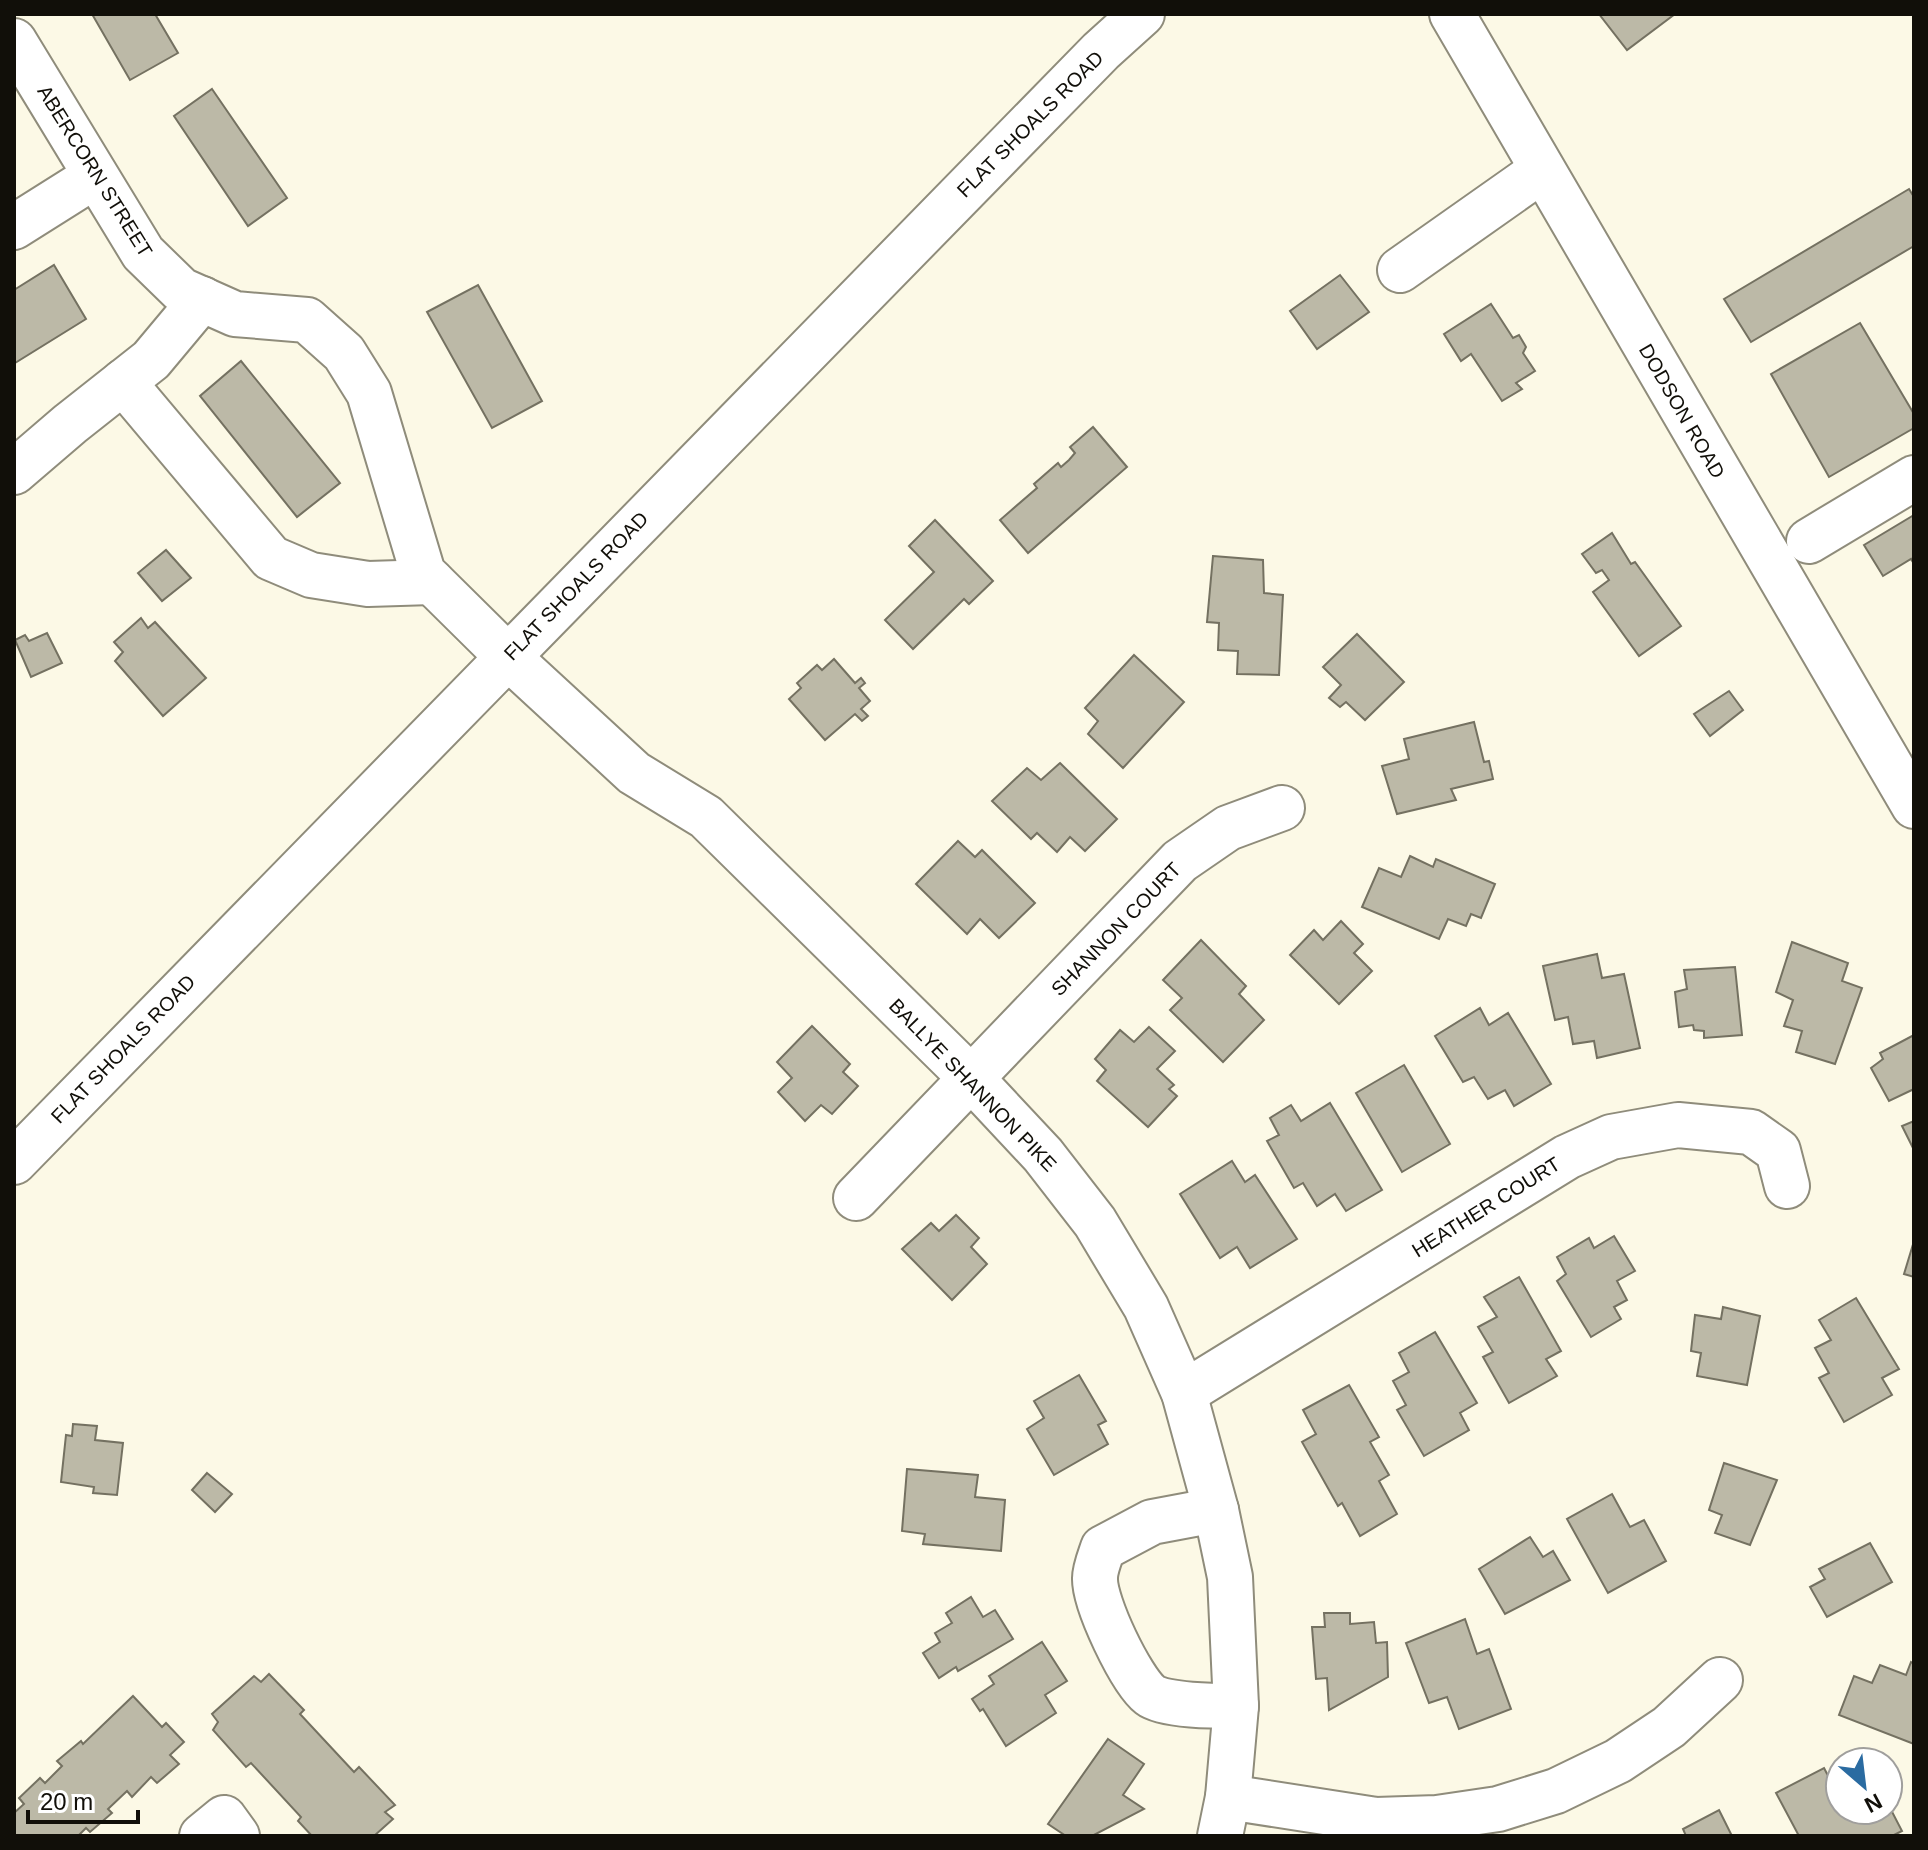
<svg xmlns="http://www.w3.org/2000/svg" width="1928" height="1850" viewBox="0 0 1928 1850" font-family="Helvetica,sans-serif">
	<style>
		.building { fill: #bcb9a7; stroke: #747161; stroke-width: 2 }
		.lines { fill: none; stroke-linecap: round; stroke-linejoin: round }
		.minor-casing { stroke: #8f8c7b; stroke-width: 48 }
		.minor { stroke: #fff; stroke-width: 44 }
		.labels { text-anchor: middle; stroke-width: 8; stroke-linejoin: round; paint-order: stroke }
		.street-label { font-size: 20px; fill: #110f09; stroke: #fff }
	</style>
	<rect width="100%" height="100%" fill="#fcf9e6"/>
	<g class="building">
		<path d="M92 14H155L178 53 130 80Z"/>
		<path d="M1599 14H1675L1627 50Z"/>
		<path d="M212 89 287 198 248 226 174 116Z"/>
		<path d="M1909 189 1914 197V246L1751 342 1724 299Z"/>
		<path d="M54 265 86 319 15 363 14 290Z"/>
		<path d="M1340 275 1369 312 1317 349 1290 311Z"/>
		<path d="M478 285 542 401 492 428 427 312Z"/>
		<path d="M1491 304 1513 338 1519 335 1526 347 1523 353 1535 371 1516 383 1522 389 1502 401 1471 354 1461 361 1444 334Z"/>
		<path d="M1860 323 1914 414V428L1829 477 1771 374Z"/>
		<path d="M241 361 340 483 297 517 200 396Z"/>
		<path d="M1093 427 1127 467 1028 553 1000 520 1037 488 1034 484 1058 463 1061 467 1069 460 1075 453 1070 447Z"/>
		<path d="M1914 515V564L1911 559 1883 576 1864 545Z"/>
		<path d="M935 520 993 581 969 604 964 599 913 649 885 620 934 572 909 546Z"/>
		<path d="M1612 533 1631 564 1635 562 1681 626 1639 656 1593 592 1609 580 1602 570 1596 573 1582 554Z"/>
		<path d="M166 550 191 578 162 601 138 573Z"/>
		<path d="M1213 556 1263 560 1264 593 1283 595 1279 675 1237 674 1238 651 1218 650 1219 623 1207 622Z"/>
		<path d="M141 618 148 628 155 622 206 678 163 716 115 661 123 652 114 642Z"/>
		<path d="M47 633 62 663 31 677 15 640 25 635 29 641Z"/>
		<path d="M1357 634 1404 682 1365 720 1346 702 1340 707 1329 698 1341 685 1323 667Z"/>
		<path d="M1134 655 1184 702 1123 768 1088 734 1098 721 1085 708Z"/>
		<path d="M834 659 855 683 861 678 865 683 859 688 870 701 861 709 868 716 862 721 855 714 825 740 789 699 801 688 797 683 817 665 822 670Z"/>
		<path d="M1729 691 1743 710 1710 736 1694 714Z"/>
		<path d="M1474 722 1484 762 1489 761 1493 779 1451 789 1456 800 1397 814 1382 766 1409 759 1404 739Z"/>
		<path d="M1060 763 1117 819 1085 851 1070 837 1057 852 1037 833 1031 839 992 801 1027 768 1041 780Z"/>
		<path d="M958 841 975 857 982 850 1035 903 999 938 980 919 967 934 916 884Z"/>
		<path d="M1410 856 1433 867 1436 859 1495 884 1481 918 1471 914 1466 926 1448 919 1439 939 1362 907 1379 868 1401 877Z"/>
		<path d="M1341 921 1363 944 1354 953 1372 971 1339 1004 1290 955 1314 930 1323 940Z"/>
		<path d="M1201 940 1246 986 1239 994 1264 1020 1223 1062 1170 1010 1182 998 1163 980Z"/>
		<path d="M1792 942 1848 963 1842 981 1862 988 1835 1064 1796 1052 1802 1031 1784 1026 1793 1000 1776 992Z"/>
		<path d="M1597 954 1602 978 1624 974 1640 1048 1597 1058 1594 1041 1573 1044 1568 1017 1555 1020 1543 966Z"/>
		<path d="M1735 967 1742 1035 1704 1038V1031L1694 1030 1693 1025 1679 1027 1675 992 1687 989 1684 970Z"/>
		<path d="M1480 1008 1489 1025 1508 1013 1551 1084 1514 1106 1505 1090 1488 1099 1474 1077 1463 1082 1435 1036Z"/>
		<path d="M812 1026 850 1064 843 1072 858 1086 832 1114 821 1105 805 1121 778 1092 792 1078 777 1062Z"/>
		<path d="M1149 1027 1175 1051 1157 1069 1174 1085 1169 1089 1177 1096 1148 1127 1097 1081 1106 1070 1095 1059 1120 1030 1134 1042Z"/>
		<path d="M1914 1035V1089L1889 1101 1871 1068 1883 1059 1880 1053Z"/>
		<path d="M1404 1065 1450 1144 1402 1172 1356 1093Z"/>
		<path d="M1330 1103 1382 1190 1346 1211 1335 1194 1317 1206 1303 1183 1294 1188 1267 1141 1279 1135 1270 1118 1291 1105 1301 1121Z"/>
		<path d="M1914 1121V1150L1902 1126Z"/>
		<path d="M1232 1161 1245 1182 1255 1175 1297 1239 1250 1268 1237 1247 1220 1258 1180 1194Z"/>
		<path d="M956 1215 979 1238 971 1247 987 1264 952 1300 902 1249 931 1223 939 1231Z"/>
		<path d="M1614 1236 1635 1271 1617 1281 1627 1300 1614 1307 1621 1319 1591 1337 1557 1281 1566 1274 1557 1257 1589 1238 1594 1248Z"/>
		<path d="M1914 1241V1277L1904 1274Z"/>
		<path d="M1519 1277 1561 1351 1546 1359 1557 1376 1509 1403 1483 1357 1493 1352 1478 1327 1497 1317 1484 1297Z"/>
		<path d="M1856 1298 1899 1369 1882 1378 1892 1395 1844 1422 1819 1378 1829 1373 1815 1348 1831 1340 1819 1320Z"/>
		<path d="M1723 1307 1760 1316 1747 1385 1697 1376 1701 1353 1691 1351 1695 1315 1721 1319Z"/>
		<path d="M1435 1332 1477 1403 1460 1413 1469 1430 1424 1456 1397 1410 1406 1405 1393 1381 1409 1372 1399 1353Z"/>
		<path d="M1079 1375 1106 1421 1098 1425 1108 1444 1054 1475 1027 1429 1044 1418 1034 1401Z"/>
		<path d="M1349 1385 1379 1437 1370 1442 1389 1475 1379 1481 1397 1514 1360 1536 1342 1503 1338 1506 1302 1442 1316 1434 1303 1410Z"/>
		<path d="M73 1424 97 1426 95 1440 123 1443 117 1495 93 1493 94 1487 61 1482 66 1435 72 1436Z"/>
		<path d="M1724 1463 1777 1480 1750 1545 1715 1533 1722 1515 1709 1510Z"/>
		<path d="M907 1469 978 1475 975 1497 1005 1500 1001 1551 923 1544 925 1534 902 1531Z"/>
		<path d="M207 1473 232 1494 215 1512 192 1490Z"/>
		<path d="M1612 1494 1630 1527 1644 1520 1666 1561 1608 1593 1567 1519Z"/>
		<path d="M1530 1537 1543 1557 1553 1551 1570 1580 1505 1614 1479 1569Z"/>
		<path d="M1870 1543 1892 1582 1827 1617 1810 1587 1825 1579 1819 1569Z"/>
		<path d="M971 1597 983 1617 995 1610 1013 1639 958 1671 956 1667 939 1678 923 1653 940 1642 935 1633 952 1623 946 1613Z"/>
		<path d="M1324 1613H1350V1624L1374 1622 1376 1643 1387 1642 1388 1677 1329 1710 1327 1678 1316 1679 1312 1627H1325Z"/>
		<path d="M1465 1619 1477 1654 1489 1649 1511 1709 1459 1729 1447 1697 1429 1703 1406 1643Z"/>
		<path d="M1042 1642 1067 1681 1045 1695 1056 1713 1006 1746 983 1709 980 1711 972 1699 994 1684 989 1676Z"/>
		<path d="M1911 1662 1914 1664V1744L1839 1715 1854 1676 1872 1683 1880 1665 1906 1675Z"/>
		<path d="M269 1674 304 1710 300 1714 354 1772 359 1767 395 1805 385 1812 393 1819 374 1836H312L298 1821 301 1817 251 1763 246 1767 213 1730 218 1722 212 1714 254 1676 261 1682Z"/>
		<path d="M133 1696 162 1727 166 1723 184 1742 170 1755 179 1764 157 1783 151 1777 132 1797 127 1791 108 1809 112 1813 90 1832 86 1828 78 1836H14V1813L24 1804 19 1798 40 1778 45 1783 62 1766 57 1761 81 1741 83 1744Z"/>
		<path d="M1108 1739 1144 1764 1123 1795 1144 1809 1092 1836H1066L1048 1824Z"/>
		<path d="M1824 1768 1836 1791 1840 1789V1810H1888V1804L1902 1831 1892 1836H1799L1776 1793Z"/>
		<path d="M1719 1810 1732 1836H1686L1683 1829Z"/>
	</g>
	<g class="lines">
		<g class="minor-casing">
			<g id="minor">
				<path d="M1452 14 1914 806"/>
				<path d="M14 41 143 253 181 290 235 314 307 320 344 353 369 393 423 573 507 656 634 773 706 817 971 1078 1043 1155 1095 1222 1146 1307 1184 1393 1216 1510 1230 1577 1236 1706 1228 1797 1220 1836"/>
				<path d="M14 227 95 176"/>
				<path d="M1400 270 1542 170"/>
				<path d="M123 382 271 558 311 575 368 584 432 582"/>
				<path d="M14 472 70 424 151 360 202 299"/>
				<path d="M1809 541 1914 478"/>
				<path d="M14 1162 1101 51 1142 14"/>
				<path d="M856 1198 1180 861 1228 828 1282 808"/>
				<path d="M1184 1393 1567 1157 1611 1137 1678 1125 1751 1132 1778 1151 1787 1186"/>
				<path d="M1216 1510 1152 1522 1103 1548C1100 1557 1095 1569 1095 1578 1094 1603 1131 1680 1150 1695 1164 1706 1217 1706 1236 1706"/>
				<path d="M1228 1797 1376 1820 1437 1818 1498 1809 1556 1791 1618 1761 1669 1727 1720 1680"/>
				<path d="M202 1836 224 1818 237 1836"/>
			</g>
		</g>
		<use href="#minor" class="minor"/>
	</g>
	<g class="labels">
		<g class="street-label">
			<text transform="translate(1030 124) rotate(-45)" y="7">FLAT SHOALS ROAD</text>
			<text transform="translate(95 171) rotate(58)" y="7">ABERCORN STREET</text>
			<text transform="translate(1682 411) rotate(60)" y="7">DODSON ROAD</text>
			<text transform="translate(576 586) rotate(-46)" y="7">FLAT SHOALS ROAD</text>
			<text transform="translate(1116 929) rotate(-46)" y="7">SHANNON COURT</text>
			<text transform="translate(123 1049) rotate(-46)" y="7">FLAT SHOALS ROAD</text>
			<text transform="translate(973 1085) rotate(46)" y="7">BALLYE SHANNON PIKE</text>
			<text transform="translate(1486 1207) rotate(-32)" y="7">HEATHER COURT</text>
		</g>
	</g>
	<rect width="1928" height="1850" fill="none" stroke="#110f09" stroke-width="32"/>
	<g transform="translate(1864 1786) rotate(152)"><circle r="38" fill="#ffffff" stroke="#a09f9d" stroke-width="2"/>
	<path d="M0-6L14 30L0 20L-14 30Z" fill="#2a6ba1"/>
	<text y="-12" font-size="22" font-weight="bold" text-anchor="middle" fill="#110f09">N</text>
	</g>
	<path d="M28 1810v12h110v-12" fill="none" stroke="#110f09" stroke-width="4"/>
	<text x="40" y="1810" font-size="24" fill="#110f09" stroke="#ffffff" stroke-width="6" paint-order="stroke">20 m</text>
</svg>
